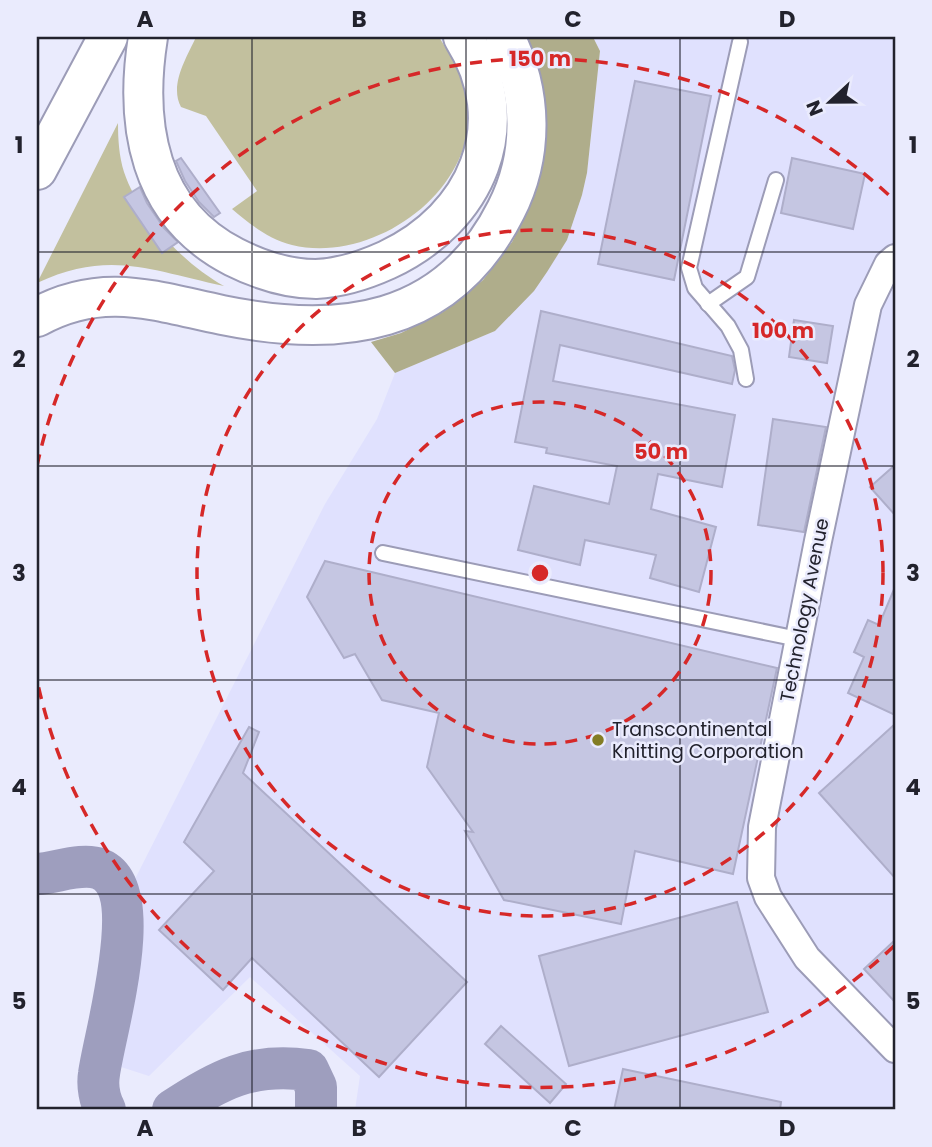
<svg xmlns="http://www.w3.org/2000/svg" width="932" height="1147" viewBox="0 0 932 1147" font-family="Poppins,sans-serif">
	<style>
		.built { fill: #e0e1fe }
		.green { fill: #c2c09e }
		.forest { fill: #afad8b }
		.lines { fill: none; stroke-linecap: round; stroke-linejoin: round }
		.river { stroke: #9e9ebe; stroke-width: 42 }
		.building { fill: #c5c6e2; stroke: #aeaeca; stroke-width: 2 }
		.lane-casing { stroke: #9c9cb7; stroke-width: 18 }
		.street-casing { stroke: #9c9cb7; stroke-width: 30 }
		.highway-casing { stroke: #9c9cb7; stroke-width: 42 }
		.lane { stroke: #fff; stroke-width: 14 }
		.street { stroke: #fff; stroke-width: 26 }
		.highway { stroke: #fff; stroke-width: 38 }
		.grid { fill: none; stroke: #22222d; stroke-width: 2; stroke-opacity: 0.55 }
		.ring { fill: none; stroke: #d62828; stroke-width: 3.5; stroke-dasharray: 12 9 }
		.poi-dot { fill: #837d24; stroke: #eaebfd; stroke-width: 2.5 }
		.labels { text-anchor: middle; stroke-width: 5; stroke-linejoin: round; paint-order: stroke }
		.street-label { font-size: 19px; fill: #22222d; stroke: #eaebfd }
		.poi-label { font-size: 19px; fill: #22222d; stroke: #eaebfd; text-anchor: start }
		.centre { fill: #d62828; stroke: #eaebfd; stroke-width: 3.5 }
		.ring-label { font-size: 21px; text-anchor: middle; font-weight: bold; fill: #d62828; stroke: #eaebfd; stroke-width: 5; stroke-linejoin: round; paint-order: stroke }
		.neatline { fill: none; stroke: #22222d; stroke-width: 2.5 }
		.grid-label { font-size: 23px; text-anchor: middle; font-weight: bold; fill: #22222d }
	</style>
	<rect width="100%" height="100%" fill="#eaebfd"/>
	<path class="built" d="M593 37H895V1110H355L360 1076 250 977 149 1076 118 1066 134 881 325 504 377 419 395 373 495 331 582 195 587 173 600 51Z"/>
	<g class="green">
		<path d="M196 37H439C453 59 468 84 469 110 472 195 371 264 292 245 268 239 250 224 232 209L257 191 206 116 181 107C169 85 187 57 196 37Z"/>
		<path d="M118 123C118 139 119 156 124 172 139 217 184 264 224 286 152 271 110 249 37 283Z"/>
	</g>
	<path class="forest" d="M525 37H593L600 51 587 173 582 195 567 240 547 272 534 291 495 331 395 373 371 342 401 333 443 312 483 280 512 242 528 210 544 130Z"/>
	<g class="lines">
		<g class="river">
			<path d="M37 874C56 873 82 862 100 869 149 889 104 1035 99 1074 97 1086 100 1100 105 1110"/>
			<path d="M173 1110C218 1080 252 1062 308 1070L316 1087V1110"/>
		</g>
	</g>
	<g class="building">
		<path d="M635 81 711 96 674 280 598 264Z"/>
		<path d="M181 158 220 213 214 217 199 202 185 181 176 161Z"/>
		<path d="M792 158 865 174 853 229 781 213Z"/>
		<path d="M140 187 147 203 164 228 178 242 162 253 124 197Z"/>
		<path d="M541 311 732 356 735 370 732 384 560 345 553 381 735 415 722 487 658 474 651 509 716 527 699 592 650 578 656 555 585 540 580 565 518 550 534 486 609 504 617 466 546 453 547 448 515 442Z"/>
		<path d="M794 320 833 326 827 363 789 357Z"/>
		<path d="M773 419 826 427 804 532 758 525Z"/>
		<path d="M895 465V515L870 487Z"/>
		<path d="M325 561 777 668 733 874 635 851 621 924 504 900 465 831 473 832 427 767 439 713 382 700 355 654 344 658 307 597Z"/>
		<path d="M895 587V715L848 693 864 657 854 652 868 620 879 625Z"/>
		<path d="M895 724V878L819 793Z"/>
		<path d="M249 727 259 732 243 773 467 982 379 1077 252 958 223 990 159 930 214 871 184 842Z"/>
		<path d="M737 902 768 1012 569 1066 539 956Z"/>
		<path d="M895 940V1002L864 969Z"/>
		<path d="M501 1026 566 1084 550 1103 485 1044Z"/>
		<path d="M623 1069 781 1102 780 1110H614Z"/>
	</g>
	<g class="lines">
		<g class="lane-casing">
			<g id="lane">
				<path d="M740 42 689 268 695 288 728 326 741 350 746 379"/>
				<path d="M708 304 747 277 776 180"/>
				<path d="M383 553 798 639"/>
			</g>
		</g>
		<g class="street-casing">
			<path id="street" d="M895 258 888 264 868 305 818 541 762 827 761 878 768 897 807 958 895 1049"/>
		</g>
		<g class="highway-casing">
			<g id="highway">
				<path d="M148 37C134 124 148 213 234 257 260 270 286 279 316 279 340 278 365 270 387 260 477 218 518 124 463 37"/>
				<path d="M37 170 108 37"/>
				<path d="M37 317C103 281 154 301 222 315 339 339 447 327 506 210 534 155 533 92 505 37"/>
			</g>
		</g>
		<use href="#lane" class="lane"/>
		<use href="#street" class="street"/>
		<use href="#highway" class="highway"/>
	</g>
	<path class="grid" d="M252 37V1110M466 37V1110M680 37V1110M37 252H895M37 466H895M37 680H895M37 894H895"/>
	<g class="ring">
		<circle cx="540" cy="573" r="171"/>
		<circle cx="540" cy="573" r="343"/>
		<path d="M894 946A514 514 0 0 1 37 680M37 466A514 514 0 0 1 894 200"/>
	</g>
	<circle class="poi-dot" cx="598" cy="740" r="7"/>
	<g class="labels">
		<g class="street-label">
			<text transform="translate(804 610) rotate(-79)" y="7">Technology Avenue</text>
		</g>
		<g class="poi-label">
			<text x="612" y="736">Transcontinental<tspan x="612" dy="22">Knitting Corporation</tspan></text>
		</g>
	</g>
	<circle cx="540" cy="573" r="10" class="centre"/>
	<g class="ring-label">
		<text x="540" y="66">150 m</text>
		<text x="783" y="338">100 m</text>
		<text x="661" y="459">50 m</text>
	</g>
	<rect width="932" height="1147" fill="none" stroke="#eaebfd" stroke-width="77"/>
	<g transform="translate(830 102) rotate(248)" stroke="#eaebfd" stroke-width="5" paint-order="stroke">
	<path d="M0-5L12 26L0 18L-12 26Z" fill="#22222d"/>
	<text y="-10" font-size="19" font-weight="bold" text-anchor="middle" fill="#22222d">N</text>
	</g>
	<rect x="38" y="38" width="856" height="1070" class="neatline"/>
	<g class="grid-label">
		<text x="145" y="27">A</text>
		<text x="359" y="27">B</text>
		<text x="573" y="27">C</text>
		<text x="787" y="27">D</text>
		<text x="19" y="153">1</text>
		<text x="913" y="153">1</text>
		<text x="19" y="367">2</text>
		<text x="913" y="367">2</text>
		<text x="19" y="581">3</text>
		<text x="913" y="581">3</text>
		<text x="19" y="795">4</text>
		<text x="913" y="795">4</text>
		<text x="19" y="1009">5</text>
		<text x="913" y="1009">5</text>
		<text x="145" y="1136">A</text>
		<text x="359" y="1136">B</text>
		<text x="573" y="1136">C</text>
		<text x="787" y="1136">D</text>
	</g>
</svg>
